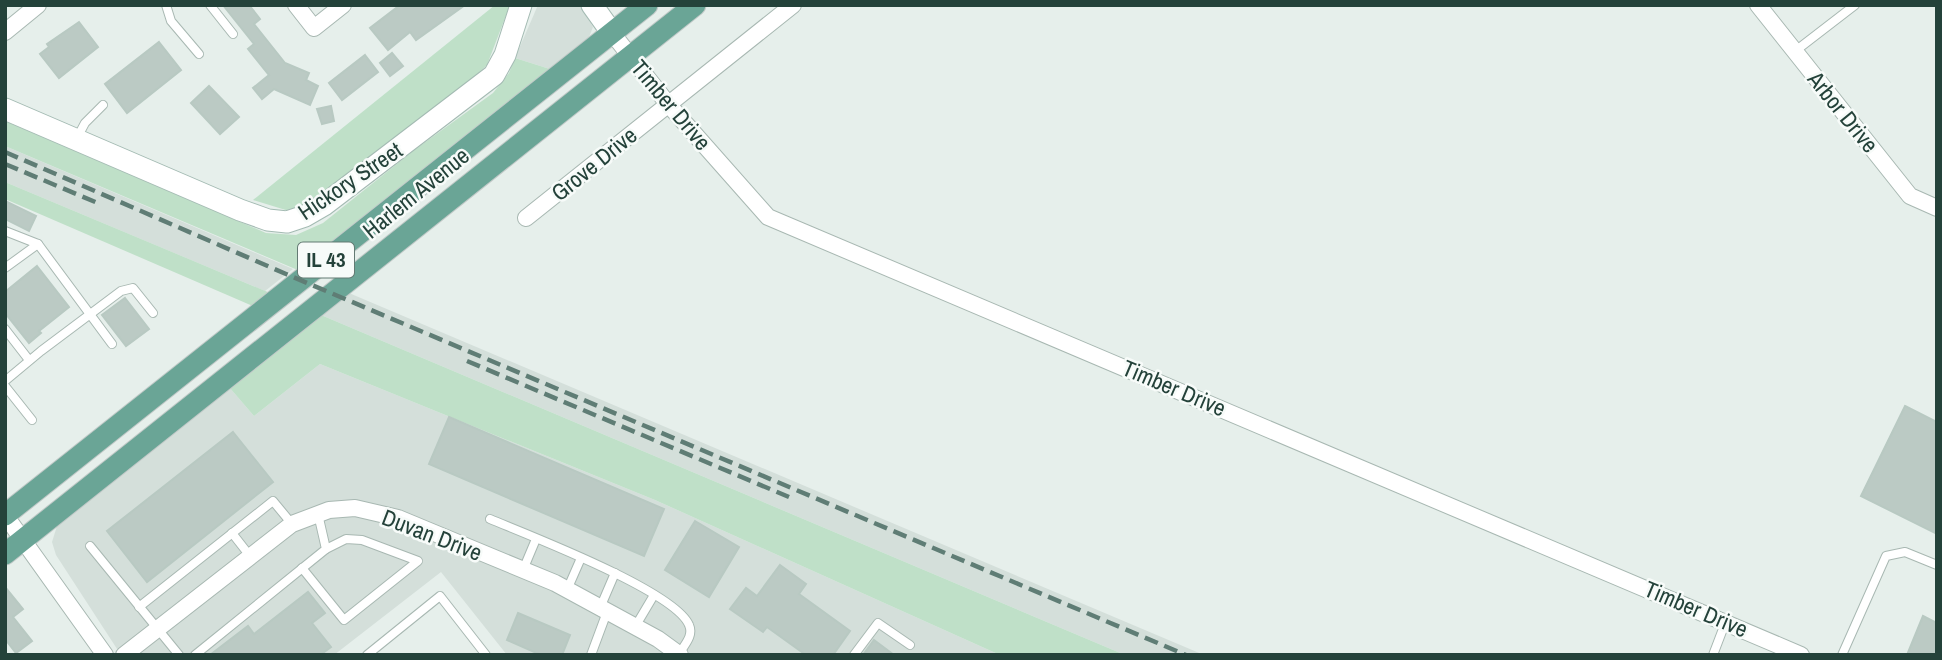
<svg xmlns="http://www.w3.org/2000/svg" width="1942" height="660" viewBox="0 0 1942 660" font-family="'Archivo Narrow',sans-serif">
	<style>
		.built { fill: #d4dfda }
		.green { fill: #bfe0c8 }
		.building { fill: #bbcac4; stroke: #b8c9c2; stroke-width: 2 }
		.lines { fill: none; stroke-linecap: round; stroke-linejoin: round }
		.lane-casing { stroke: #a8b8b2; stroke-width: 10 }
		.street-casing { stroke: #a8b8b2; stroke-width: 18 }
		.secondary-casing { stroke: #a4bbb3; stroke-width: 23 }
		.primary-casing { stroke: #c2cac8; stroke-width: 23 }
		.lane { stroke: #fff; stroke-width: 8 }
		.street { stroke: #fff; stroke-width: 16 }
		.secondary { stroke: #fff; stroke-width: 21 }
		.primary { stroke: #6aa596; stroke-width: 21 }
		.rail { stroke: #5f7d75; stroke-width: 4.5; stroke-dasharray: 14 7; stroke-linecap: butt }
		.labels { text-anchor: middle; stroke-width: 5; stroke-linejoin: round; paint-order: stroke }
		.shield { fill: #f7fbf9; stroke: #637a73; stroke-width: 2 }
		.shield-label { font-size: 21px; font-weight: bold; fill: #24423a }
		.street-label { font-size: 23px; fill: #24423a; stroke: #f7fbf9 }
	</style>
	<rect width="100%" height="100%" fill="#e6efeb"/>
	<g class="built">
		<path d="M538 5H580L593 27 587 42 553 70 515 58Z"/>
		<path d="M5 146 293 269 265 291 5 182Z"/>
		<path d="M349 293 1204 655H1125L321 315Z"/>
		<path d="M320 364 655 500 1000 655H507L441 572 334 655H121L56 555 52 542 57 526 67 516 229 387 254 416Z"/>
	</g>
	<g class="green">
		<path d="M495 5H510L487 65 458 92 308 203 289 211 253 200Z"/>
		<path d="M515 58 553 70 300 271 5 146V121L266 233 296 235 323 223 413 151 493 93 509 73Z"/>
		<path d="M5 182 270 293 255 307 5 199Z"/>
		<path d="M321 315 1125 655H1000L655 500 320 364 254 416 229 387Z"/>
	</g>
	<g class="building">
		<path d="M223 5H249L260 19 254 24 285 63 309 73 306 80 318 86 310 105 274 89 262 99 253 88 269 75 248 49 254 44Z"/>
		<path d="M400 5H465L416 40 410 32 388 50 370 28Z"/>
		<path d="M79 22 98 47 59 78 40 54 49 47 47 44Z"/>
		<path d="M159 42 181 70 127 113 105 84Z"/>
		<path d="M392 53 403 66 390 76 380 63Z"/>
		<path d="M365 55 378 72 342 100 329 83Z"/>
		<path d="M209 86 239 117 220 134 191 103Z"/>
		<path d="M331 106 334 121 322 124 317 109Z"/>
		<path d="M5 201 36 216 29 231 5 219Z"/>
		<path d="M37 266 69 307 39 331 41 333 29 343 5 313V292Z"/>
		<path d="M125 298 149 329 126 346 102 315Z"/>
		<path d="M1905 406 1937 422V534L1861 496Z"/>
		<path d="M449 417 664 509 644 556 429 464Z"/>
		<path d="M233 432 273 482 147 582 107 531Z"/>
		<path d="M695 521 739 547 709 597 665 570Z"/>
		<path d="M780 565 806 584 799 594 850 631 833 655H806L767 627 763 632 730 609 746 588 757 596Z"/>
		<path d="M5 587 23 609 13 617 32 641 16 653 5 639Z"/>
		<path d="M308 592 325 613 312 623 331 647 320 655H210L248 626 254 634Z"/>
		<path d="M518 613 570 635 562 655H541L507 640Z"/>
		<path d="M1923 616 1937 623V655H1907Z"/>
		<path d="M874 640 894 655H863Z"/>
	</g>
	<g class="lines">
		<g class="lane-casing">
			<g id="lane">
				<path d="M166 5 171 21 199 54"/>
				<path d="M210 5 233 34"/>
				<path d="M1794 52 1855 5"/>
				<path d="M77 138 85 123 103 105"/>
				<path d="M5 231 38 244 112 344"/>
				<path d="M5 268 38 244"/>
				<path d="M5 329 29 360"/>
				<path d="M5 381 41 351 121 291 133 288 153 313"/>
				<path d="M5 386 32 420"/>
				<path d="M490 519C528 535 675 591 689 625 694 636 684 645 679 654"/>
				<path d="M232 533 250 556"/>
				<path d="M90 546 179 655"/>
				<path d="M302 568 344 620 418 561 362 540 346 539 326 549"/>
				<path d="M523 570 536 539"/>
				<path d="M567 590 581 558"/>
				<path d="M139 607 273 501 292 524"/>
				<path d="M600 608 615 573"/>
				<path d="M635 627 654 595"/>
				<path d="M195 655 326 549 318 514"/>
				<path d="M367 655 440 596 486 655"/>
				<path d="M591 655 607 612"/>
				<path d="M854 655 878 623 910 645"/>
				<path d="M1713 655 1726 621"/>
				<path d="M1842 655 1886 556 1905 552 1937 565"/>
			</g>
		</g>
		<g class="street-casing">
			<g id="street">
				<path d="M296 5 314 28 343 5"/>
				<path d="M1758 5 1910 196 1937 208"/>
				<path d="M5 32 38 5"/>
				<path d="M612 33 668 104 768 217 1801 655"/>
				<path d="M526 218 793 5"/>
				<path d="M5 515 105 655"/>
				<path d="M124 655 292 524 329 510 355 508 398 518 555 583 658 639 680 655"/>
			</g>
		</g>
		<g class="secondary-casing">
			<g id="secondary">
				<path d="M592 5 612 33"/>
				<path d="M5 109 240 210 268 220 287 222 305 216 324 205 494 75 505 55 521 5"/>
			</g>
		</g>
		<g class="primary-casing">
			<g id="primary">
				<path d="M5 515 647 5"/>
				<path d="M5 554 695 5"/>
			</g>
		</g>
		<use href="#lane" class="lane"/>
		<use href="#street" class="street"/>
		<use href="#secondary" class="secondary"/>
		<use href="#primary" class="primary"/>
		<g class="rail">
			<path d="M5 152 286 274 1186 655"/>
			<path d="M5 164 100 204"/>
			<path d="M467 361 789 497"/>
		</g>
	</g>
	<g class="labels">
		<rect class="shield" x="298" y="242.5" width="56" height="35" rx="5"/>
		<g class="shield-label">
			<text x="326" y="267">IL 43</text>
		</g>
		<g class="street-label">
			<text transform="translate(671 105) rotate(50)" y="8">Timber Drive</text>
			<text transform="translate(1843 112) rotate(51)" y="8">Arbor Drive</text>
			<text transform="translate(594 164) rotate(-39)" y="8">Grove Drive</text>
			<text transform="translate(350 181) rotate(-34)" y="8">Hickory Street</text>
			<text transform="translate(416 193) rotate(-39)" y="8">Harlem Avenue</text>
			<text transform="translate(1174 388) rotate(23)" y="8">Timber Drive</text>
			<text transform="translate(432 535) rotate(21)" y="8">Duvan Drive</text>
			<text transform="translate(1696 609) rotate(23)" y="8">Timber Drive</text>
		</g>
	</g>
	<rect width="1942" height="660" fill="none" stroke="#24423a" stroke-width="14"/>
</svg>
